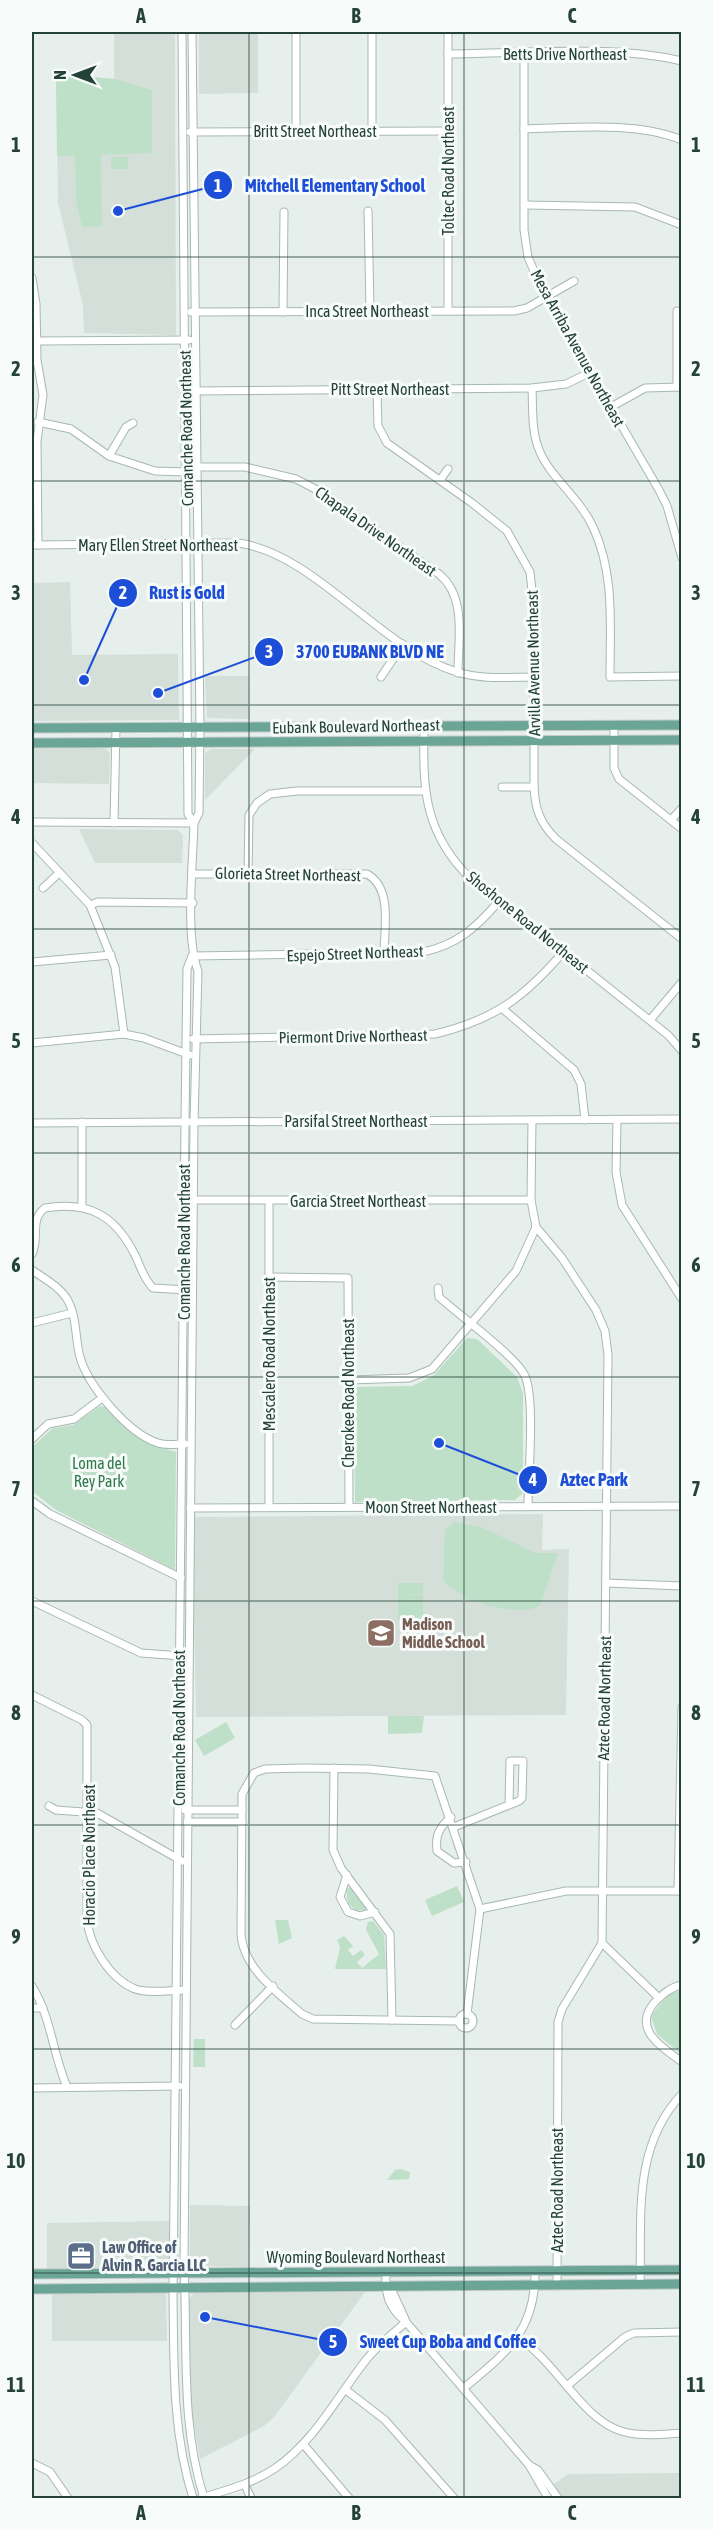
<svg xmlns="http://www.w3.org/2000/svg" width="713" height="2530" viewBox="0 0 713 2530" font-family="'Asap Condensed',sans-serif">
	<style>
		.built { fill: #d4dfda }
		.green { fill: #bfe0c8 }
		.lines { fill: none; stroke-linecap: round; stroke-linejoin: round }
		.minor-casing { stroke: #a8b8b2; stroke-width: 9 }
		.major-casing { stroke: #c2cac8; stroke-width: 11 }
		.minor { stroke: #fff; stroke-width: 7 }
		.major { stroke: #6aa596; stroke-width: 9 }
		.grid { fill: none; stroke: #24423a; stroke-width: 1.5; stroke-opacity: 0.55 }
		.labels { text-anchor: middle; stroke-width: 6; stroke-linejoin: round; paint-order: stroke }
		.street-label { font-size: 16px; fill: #24423a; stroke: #f7fbf9 }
		.park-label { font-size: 16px; fill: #2d7a4b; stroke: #f7fbf9 }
		.education-label { font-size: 16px; font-weight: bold; fill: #785e54; stroke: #f7fbf9; text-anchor: start }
		.service-label { font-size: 16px; font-weight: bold; fill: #4e5e75; stroke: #f7fbf9; text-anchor: start }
		.leader { fill: none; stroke: #1d4ed8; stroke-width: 2 }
		.callout-dot { fill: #1d4ed8; stroke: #f7fbf9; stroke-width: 2 }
		.mark-label { font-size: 18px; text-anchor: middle; font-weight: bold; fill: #fff }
		.callout-label { font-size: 18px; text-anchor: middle; font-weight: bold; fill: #1d4ed8; stroke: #f7fbf9; stroke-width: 6; stroke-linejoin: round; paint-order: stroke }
		.neatline { fill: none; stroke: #24423a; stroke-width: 2 }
		.grid-label { font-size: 20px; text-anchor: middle; font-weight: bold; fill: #24423a }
	</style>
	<rect width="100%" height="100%" fill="#e6efeb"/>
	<g class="built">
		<path d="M114 32H175L176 335 84 333 83 305 58 203 56 74 114 79Z"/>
		<path d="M199 32H258V93L199 94Z"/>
		<path d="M70 582 72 655 178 654 179 720 32 721V583Z"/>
		<path d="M205 676H249L250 719 207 718Z"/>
		<path d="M104 748 110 753 109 784 32 783V749Z"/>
		<path d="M210 749H255L205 800V754Z"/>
		<path d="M79 829 178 830 183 835 182 863H95Z"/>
		<path d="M192 1508 196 1517 543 1514 542 1550 569 1549 566 1715 196 1717Z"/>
		<path d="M190 2205 250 2206 249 2267 190 2266Z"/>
		<path d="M169 2221V2267L47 2269V2223Z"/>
		<path d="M365 2292 275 2416 264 2426 200 2459 190 2403 188 2300 194 2293Z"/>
		<path d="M166 2293 167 2341H52V2294Z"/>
		<path d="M681 2473V2498H561L554 2484 568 2474Z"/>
	</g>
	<g class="green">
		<path d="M56 74 115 79 152 90V153L101 155 102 226 82 227 76 201 75 156H57Z"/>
		<rect x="111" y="157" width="17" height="12"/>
		<path d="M467 1338 477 1339 517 1377 523 1393V1493L515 1500 355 1502 354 1387 412 1386 433 1376Z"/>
		<path d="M100 1406 106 1407 148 1443 176 1452 175 1570 56 1510 32 1491V1447L53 1428 73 1425Z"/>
		<path d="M454 1522 481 1527 536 1553H558L540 1606C518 1616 490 1605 468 1600 461 1591 451 1589 443 1581L445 1530Z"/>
		<path d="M398 1583H423V1594L401 1595H423V1619L398 1620Z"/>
		<path d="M388 1716H424L422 1733 388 1734Z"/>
		<path d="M226 1722 235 1738 204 1756 195 1740Z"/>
		<path d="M457 1886 464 1902 432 1916 425 1900Z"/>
		<path d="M346 1888H351L366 1908 365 1911 355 1910 348 1903Z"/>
		<path d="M275 1920H288L292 1938 279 1944Z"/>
		<path d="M373 1921 384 1935 386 1969H335L340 1948 337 1940 344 1936 353 1946 348 1950 353 1956 361 1950 365 1955 357 1962 362 1968 379 1954 366 1930 368 1922Z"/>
		<path d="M681 1990H682L681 2054 657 2034 651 2016C660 2005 667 1993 681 1990Z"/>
		<path d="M194 2039H205V2067H193Z"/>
		<path d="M400 2169 410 2172 409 2179 387 2180 395 2170Z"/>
	</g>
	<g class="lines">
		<g class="minor-casing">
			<g id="minor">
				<path d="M182 32 188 814 194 823"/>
				<path d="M192 32 200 727 199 813 194 823C193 862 185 937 198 971L194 1122 184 2266C188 2345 180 2422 204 2498"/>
				<path d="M296 32V131"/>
				<path d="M372 32V130"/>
				<path d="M448 32V311"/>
				<path d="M448 54C525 54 606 44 682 61"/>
				<path d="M524 54V230L528 257 541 287 659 490 667 506 682 558"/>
				<path d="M524 129C574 128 635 121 682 140"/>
				<path d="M190 132 448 131"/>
				<path d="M525 205 635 207 682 225"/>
				<path d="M368 211 370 310"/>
				<path d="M32 278 36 304 37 360 43 395 37 441 38 545"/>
				<path d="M677 311V387"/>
				<path d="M191 312 514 311 527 308 574 281"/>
				<path d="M283 312 284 212"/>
				<path d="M37 341 189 340"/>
				<path d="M532 388C533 409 531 432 540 452 551 478 579 497 593 527 615 574 610 626 610 677L682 676"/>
				<path d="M377 389 378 426 387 443 472 503 507 531 530 572 534 610V787C535 809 540 823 556 839L682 939"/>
				<path d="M192 391 532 388 566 384 591 372"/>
				<path d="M611 407 645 388 682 387"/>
				<path d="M38 422 71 429 109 456 155 471 186 472 197 467H245L296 479 321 492 439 574C467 597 458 639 458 673"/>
				<path d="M109 456 126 427 133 423"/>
				<path d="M440 480 448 469"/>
				<path d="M32 545 239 543C317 555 380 649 457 672 482 680 509 677 534 677"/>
				<path d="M381 677 403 644"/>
				<path d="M614 726V768L619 779 682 829"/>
				<path d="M424 727C423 786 423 829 466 874L668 1035 682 1051"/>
				<path d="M502 787H534"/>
				<path d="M671 820 682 808"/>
				<path d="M32 822 194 823"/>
				<path d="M114 823 116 728"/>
				<path d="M32 843 90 905 115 967 124 1034"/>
				<path d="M248 873 249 815 257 803 270 794 297 791H425"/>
				<path d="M193 874H367C393 888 384 929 384 955"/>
				<path d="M43 888 58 874"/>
				<path d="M90 905 98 902 193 903"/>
				<path d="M192 956 187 969 185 1122 173 2295C174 2364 172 2432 193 2498"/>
				<path d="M192 956 423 952C457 945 477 927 499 901"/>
				<path d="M32 962 111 955"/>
				<path d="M503 1009 574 1070 581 1084 585 1120"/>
				<path d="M650 1020 682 982"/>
				<path d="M193 1039 435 1034C494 1020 525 997 564 951"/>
				<path d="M32 1043 124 1034 144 1038 190 1055"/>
				<path d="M532 1120 531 1200 536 1227 562 1258 596 1310 605 1331 608 1355 602 1943 562 2009 558 2022 557 2286"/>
				<path d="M617 1120 616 1172 622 1205 682 1299"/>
				<path d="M32 1123 682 1119"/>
				<path d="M191 1200H531"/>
				<path d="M82 1207V1122"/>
				<path d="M32 1254C40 1238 29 1220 45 1208 89 1201 115 1215 135 1255 141 1267 143 1278 153 1288L187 1290"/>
				<path d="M32 1270C43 1278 59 1286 67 1299 77 1315 75 1339 80 1357 88 1386 129 1434 158 1443 167 1446 176 1444 185 1444"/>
				<path d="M269 1277 348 1278 349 1507"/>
				<path d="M438 1288 439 1297C458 1314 514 1355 524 1374 536 1395 528 1478 528 1506"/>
				<path d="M32 1323 72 1313"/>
				<path d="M349 1380 409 1378 432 1369 516 1271 536 1227"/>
				<path d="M32 1439 48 1424 74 1419 102 1398"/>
				<path d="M32 1501 50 1514 181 1578"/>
				<path d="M269 1507V1201"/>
				<path d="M190 1508 682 1506"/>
				<path d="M606 1583 682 1586"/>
				<path d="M32 1601 141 1653 182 1656"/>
				<path d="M32 1695 82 1720 87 1725V1919C89 1945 110 1979 135 1989 150 1994 171 1990 186 1990"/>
				<path d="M334 1768 333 1850 341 1868 390 1934 392 2020"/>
				<path d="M49 1806 56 1810 97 1813 182 1861"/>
				<path d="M185 1810H242"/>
				<path d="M451 1817C439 1828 435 1835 437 1851L454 1863 466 1862"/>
				<path d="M187 1822H242"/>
				<path d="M454 1827 519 1801 522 1798 523 1761H510L509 1805"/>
				<path d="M347 1875 340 1897 348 1912 360 1916 375 1912"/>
				<path d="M678 1891 682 1707"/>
				<path d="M480 1909 566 1891H682"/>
				<path d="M602 1943 659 1998"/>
				<path d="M682 1985C670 1987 662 1995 654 2003 632 2030 662 2047 682 2062"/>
				<path d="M32 1986C51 2017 53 2054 67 2087"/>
				<path d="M32 2008H43"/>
				<circle cx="466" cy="2021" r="7"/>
				<path d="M460 2021 313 2019 302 2014C278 1993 243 1968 241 1934L242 1794 254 1773 265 1769 304 1768 369 1769 435 1776 480 1909 467 2014"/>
				<path d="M235 2025 273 1986"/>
				<path d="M32 2088 179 2086"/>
				<path d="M386 2272C385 2295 388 2307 406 2322L529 2465 538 2470 558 2498"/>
				<path d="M640 2285C642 2217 632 2147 682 2094"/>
				<path d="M386 2287 393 2293 405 2319"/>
				<path d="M519 2338C556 2362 582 2419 621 2431 640 2437 662 2434 682 2433"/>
				<path d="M568 2385 625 2337 634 2333 682 2332"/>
				<path d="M464 2388C506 2353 536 2331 535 2271"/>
				<path d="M346 2390 385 2420 454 2498"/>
				<path d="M304 2445 349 2498"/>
				<path d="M32 2463 50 2472 68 2498"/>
				<path d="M529 2465 548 2498"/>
				<path d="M245 2485 251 2498"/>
				<path d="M201 2498C227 2490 251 2484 274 2469 314 2442 337 2397 366 2360 378 2345 392 2334 406 2322"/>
			</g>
		</g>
		<g class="major-casing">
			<g id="major">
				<path d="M32 728 682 725"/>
				<path d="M32 743 682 740"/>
				<path d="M32 2274 682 2270"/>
				<path d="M32 2289 682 2284"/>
			</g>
		</g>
		<use href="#minor" class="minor"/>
		<use href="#major" class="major"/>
	</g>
	<path class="grid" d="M249 32V2498M464 32V2498M32 257H682M32 481H682M32 705H682M32 929H682M32 1153H682M32 1377H682M32 1601H682M32 1825H682M32 2049H682M32 2273H682"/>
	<defs>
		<g id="school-square" transform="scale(1.5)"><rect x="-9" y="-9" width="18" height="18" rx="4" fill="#8d6e63" stroke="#f7fbf9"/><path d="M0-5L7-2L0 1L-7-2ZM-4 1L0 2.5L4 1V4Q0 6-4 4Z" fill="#fff"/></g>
		<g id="office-square" transform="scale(1.5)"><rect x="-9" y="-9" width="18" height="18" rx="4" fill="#5c6f8a" stroke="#f7fbf9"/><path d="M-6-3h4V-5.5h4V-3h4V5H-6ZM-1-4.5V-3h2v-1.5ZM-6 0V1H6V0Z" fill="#fff"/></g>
	</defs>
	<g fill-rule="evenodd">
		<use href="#school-square" x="381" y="1633"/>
		<use href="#office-square" x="81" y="2256"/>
	</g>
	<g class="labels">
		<g class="street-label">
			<text x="565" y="60">Betts Drive Northeast</text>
			<text x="315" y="137">Britt Street Northeast</text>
			<text transform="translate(448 171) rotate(-90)" y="6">Toltec Road Northeast</text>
			<text x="367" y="317">Inca Street Northeast</text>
			<text transform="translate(578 348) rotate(61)" y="6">Mesa Arriba Avenue Northeast</text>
			<text x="390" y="395">Pitt Street Northeast</text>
			<text transform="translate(186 428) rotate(-91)" y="6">Comanche Road Northeast</text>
			<text transform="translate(376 531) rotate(35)" y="6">Chapala Drive Northeast</text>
			<text x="158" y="551">Mary Ellen Street Northeast</text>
			<text transform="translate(533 663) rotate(-91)" y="6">Arvilla Avenue Northeast</text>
			<text transform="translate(356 726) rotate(-1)" y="6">Eubank Boulevard Northeast</text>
			<text transform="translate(288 874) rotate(1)" y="6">Glorieta Street Northeast</text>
			<text transform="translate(528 922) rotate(39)" y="6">Shoshone Road Northeast</text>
			<text transform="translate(355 953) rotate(-2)" y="6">Espejo Street Northeast</text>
			<text transform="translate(353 1036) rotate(-1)" y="6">Piermont Drive Northeast</text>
			<text x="356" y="1127">Parsifal Street Northeast</text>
			<text x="358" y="1207">Garcia Street Northeast</text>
			<text transform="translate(184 1242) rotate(-90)" y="6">Comanche Road Northeast</text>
			<text transform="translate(269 1354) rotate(-90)" y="6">Mescalero Road Northeast</text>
			<text transform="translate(348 1393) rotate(-90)" y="6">Cherokee Road Northeast</text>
			<text x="431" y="1513">Moon Street Northeast</text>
			<text transform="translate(604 1698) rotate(-89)" y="6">Aztec Road Northeast</text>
			<text transform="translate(179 1728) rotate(-90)" y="6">Comanche Road Northeast</text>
			<text transform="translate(89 1855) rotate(-90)" y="6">Horacio Place Northeast</text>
			<text transform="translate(557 2190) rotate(-90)" y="6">Aztec Road Northeast</text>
			<text x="356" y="2263">Wyoming Boulevard Northeast</text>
		</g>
		<g class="park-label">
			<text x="99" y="1469">Loma del<tspan x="99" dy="18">Rey Park</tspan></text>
		</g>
		<g class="education-label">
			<text x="402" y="1630">Madison<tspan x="402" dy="18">Middle School</tspan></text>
		</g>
		<g class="service-label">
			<text x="102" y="2253">Law Office of<tspan x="102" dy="18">Alvin R. Garcia LLC</tspan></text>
		</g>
	</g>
	<path class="leader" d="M118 211L218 185M84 680L123 593M158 693L269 652M439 1443L533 1480M205 2317L333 2342"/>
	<g class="callout-dot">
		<circle cx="118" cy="211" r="6"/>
		<circle cx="84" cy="680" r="6"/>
		<circle cx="158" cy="693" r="6"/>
		<circle cx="439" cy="1443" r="6"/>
		<circle cx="205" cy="2317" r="6"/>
		<circle cx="218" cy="185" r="15"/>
		<circle cx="123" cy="593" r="15"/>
		<circle cx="269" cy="652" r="15"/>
		<circle cx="533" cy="1480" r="15"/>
		<circle cx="333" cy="2342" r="15"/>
	</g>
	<g class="mark-label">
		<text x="218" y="192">1</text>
		<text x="123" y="599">2</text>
		<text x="269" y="658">3</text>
		<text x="533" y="1486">4</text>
		<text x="333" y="2348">5</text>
	</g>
	<g class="callout-label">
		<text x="335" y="192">Mitchell Elementary School</text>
		<text x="187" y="599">Rust is Gold</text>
		<text x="370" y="658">3700 EUBANK BLVD NE</text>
		<text x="594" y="1486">Aztec Park</text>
		<text x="448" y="2348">Sweet Cup Boba and Coffee</text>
	</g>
	<rect width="713" height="2530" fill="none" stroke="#f7fbf9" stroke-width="66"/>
	<g transform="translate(75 75) rotate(270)" stroke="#f7fbf9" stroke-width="4.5" paint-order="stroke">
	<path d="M0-4.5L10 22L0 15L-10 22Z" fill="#24423a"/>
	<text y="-9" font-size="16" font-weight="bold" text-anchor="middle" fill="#24423a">N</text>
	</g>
	<rect x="33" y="33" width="647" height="2464" class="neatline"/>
	<g class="grid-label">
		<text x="141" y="23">A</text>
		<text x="356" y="23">B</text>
		<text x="572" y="23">C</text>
		<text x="16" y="152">1</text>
		<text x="696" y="152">1</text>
		<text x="16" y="376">2</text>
		<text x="696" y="376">2</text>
		<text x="16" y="600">3</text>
		<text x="696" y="600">3</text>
		<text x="16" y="824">4</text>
		<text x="696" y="824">4</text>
		<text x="16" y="1048">5</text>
		<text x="696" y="1048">5</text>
		<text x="16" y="1272">6</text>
		<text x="696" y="1272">6</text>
		<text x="16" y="1496">7</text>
		<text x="696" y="1496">7</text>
		<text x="16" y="1720">8</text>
		<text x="696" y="1720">8</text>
		<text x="16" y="1944">9</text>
		<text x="696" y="1944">9</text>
		<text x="16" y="2168">10</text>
		<text x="696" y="2168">10</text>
		<text x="16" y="2392">11</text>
		<text x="696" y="2392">11</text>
		<text x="141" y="2520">A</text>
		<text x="356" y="2520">B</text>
		<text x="572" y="2520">C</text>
	</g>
</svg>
